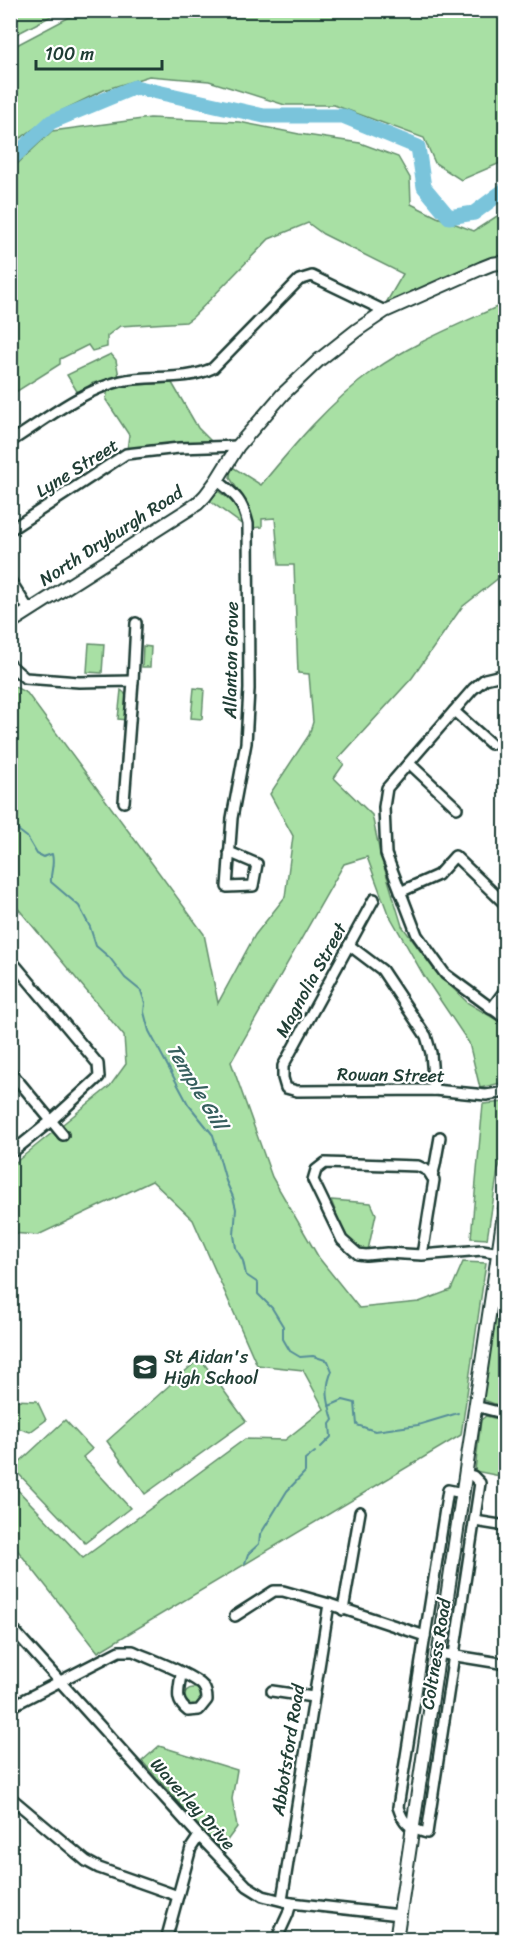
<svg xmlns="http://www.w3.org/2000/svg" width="516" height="1950" viewBox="0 0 516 1950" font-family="Sriracha,sans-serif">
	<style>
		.green { fill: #a8e0a4; stroke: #648e6c; stroke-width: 1.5 }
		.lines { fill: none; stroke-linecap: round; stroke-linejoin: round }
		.stream { stroke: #568e98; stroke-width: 2 }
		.river { stroke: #7ac4db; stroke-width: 15 }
		.street-casing { stroke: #1f3d34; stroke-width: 14 }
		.secondary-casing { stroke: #1f3d34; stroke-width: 16 }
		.street { stroke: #fff; stroke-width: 9 }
		.secondary { stroke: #fff; stroke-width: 12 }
		.labels { text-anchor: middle; stroke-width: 4.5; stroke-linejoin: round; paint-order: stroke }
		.street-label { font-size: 18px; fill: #1f3d34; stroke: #fff }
		.poi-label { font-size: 18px; fill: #1f3d34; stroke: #fff; text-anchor: start }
		.water-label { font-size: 20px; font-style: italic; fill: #365f5e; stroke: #fff }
	</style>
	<rect width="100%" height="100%" fill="#fff"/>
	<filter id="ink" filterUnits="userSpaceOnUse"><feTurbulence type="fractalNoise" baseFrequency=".0167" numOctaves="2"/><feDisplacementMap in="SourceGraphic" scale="12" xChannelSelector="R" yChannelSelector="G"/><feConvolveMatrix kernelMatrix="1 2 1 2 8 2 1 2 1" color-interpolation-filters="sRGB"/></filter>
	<g filter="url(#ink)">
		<g class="green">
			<path d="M11 10H61V11L11 37Z"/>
			<path d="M81 11H505V161L461 180 435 163 424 138 334 105H285L209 81 149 76 104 90 53 115 11 145V48Z"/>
			<path d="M150 118 239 122 299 134 360 143 398 157 410 178 411 204 437 217 474 231 505 211V254L391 306 386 303 403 274 323 234 308 223 269 239 193 317 186 322 120 326 107 336V347L92 351 88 345 60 359V364L11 395V170L52 131Z"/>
			<path d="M499 306 506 321 505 573 462 607 412 678 338 759 344 764 334 778 372 815 380 853 402 926 435 971 468 1003 505 1025V1082L480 1088 469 1043 424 976 387 911 367 857 344 864 231 1062 272 1177 319 1258 359 1308 419 1302 451 1290 463 1262 486 1263 461 1435 98 1652 11 1542 10 1482 83 1558 245 1439 285 1440 324 1409 303 1370 257 1365 193 1220 152 1181 38 1235 11 1233V1166L110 1086 126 1064 124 1036 11 900V685L27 693 204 934 218 1003 255 935 285 897 293 836 270 794 309 735 313 722 309 674 298 673 294 565H279L275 518 262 519V527L252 528 249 507 230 478 231 466 261 485C295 444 329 403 373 371 411 344 456 326 499 306Z"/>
			<path d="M111 354 116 360 119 377 93 383 78 393 67 375Z"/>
			<path d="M172 383 198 428 213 443 151 445 127 450 129 435 106 400 108 388 117 386Z"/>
			<path d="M218 491C232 500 240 508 243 525L210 501Z"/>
			<path d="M89 643 104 644 102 673 87 672Z"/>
			<path d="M143 646 151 647 150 667H142Z"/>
			<path d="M194 688 204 689 202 719 191 718Z"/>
			<path d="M121 690C131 697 127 710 126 720L118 719Z"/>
			<path d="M505 1102V1146L498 1170 487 1239 471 1238 483 1104Z"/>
			<path d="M331 1200 371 1203 376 1214 368 1250 354 1249 341 1226Z"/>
			<path d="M502 1263 506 1264 505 1408 484 1400 482 1394Z"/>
			<path d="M200 1358 246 1421 145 1494 107 1441Z"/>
			<path d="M13 1400 37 1401 46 1420 30 1432 11 1426V1403Z"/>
			<path d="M486 1416 505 1421V1477L475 1471 481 1420Z"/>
			<path d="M65 1420 92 1449 83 1457 130 1508 85 1543 13 1468Z"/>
			<circle cx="193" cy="1697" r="9"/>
			<path d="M159 1746 237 1770 232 1799 237 1827 220 1850 142 1761Z"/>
		</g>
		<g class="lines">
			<g class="stream">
				<path d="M10 824 27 837 37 854 43 857 52 854C55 866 50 871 51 882L79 906 90 927 96 946 110 958 125 978 141 991 145 1003 144 1012 149 1031 188 1104 213 1135 226 1181 233 1197 236 1209 234 1235 236 1248 243 1261 246 1275 258 1283V1294L272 1308 283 1326V1339L290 1351 300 1357 313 1356 328 1361 332 1371C324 1388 328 1403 333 1420L330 1424 331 1437 320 1448"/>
				<path d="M329 1406 343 1400 355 1403 357 1425 375 1431 418 1425 458 1413"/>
				<path d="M245 1563 248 1554 259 1544 260 1535 287 1491 305 1472V1460L315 1452"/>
			</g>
			<path class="river" d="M10 160 51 122 135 87 264 116H343L418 147 424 187 449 217 474 213 506 189"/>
			<g class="street-casing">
				<g id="street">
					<path d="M10 442C45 420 80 391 121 381 151 374 184 382 213 368L299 280 312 276 385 311"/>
					<path d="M217 480C235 495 242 499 248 524L249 689 246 743 232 818 227 887 253 886 257 864 229 852"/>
					<path d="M10 530 126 454 179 448 238 446"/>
					<path d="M10 580 29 610"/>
					<path d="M10 665 25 678 79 682 133 681 124 802"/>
					<path d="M506 674 485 679 473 689 387 788 384 807 386 854 417 935 445 974 506 1019"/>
					<path d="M133 681 136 623"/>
					<path d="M454 711 491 744"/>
					<path d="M409 763 457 808"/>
					<path d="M400 892 438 875 455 856 506 905"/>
					<path d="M374 899 283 1066V1078L286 1088 297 1091 434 1090 486 1095 506 1092"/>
					<path d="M349 945 382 970 426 1036 431 1053 434 1090"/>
					<path d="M10 964 16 966 98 1064 99 1077 52 1120 15 1150"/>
					<path d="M491 1009 506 989"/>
					<path d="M10 1071 63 1135"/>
					<path d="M432 1177 435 1165 440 1137"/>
					<path d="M422 1255 434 1180 428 1171 418 1166 325 1163 316 1170 313 1180 342 1240 358 1254 366 1255 387 1253 422 1255 482 1250 506 1254"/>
					<path d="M475 1406 506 1414"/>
					<path d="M463 1493 448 1490 398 1807C403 1823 410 1829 427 1833L480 1483 473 1476 466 1474"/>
					<path d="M475 1521 506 1526"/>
					<path d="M343 1610 360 1512"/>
					<path d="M235 1616 274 1591H283L329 1604 425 1636"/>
					<path d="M10 1626 199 1836 247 1886 263 1896 291 1903 400 1915"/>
					<path d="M438 1653 506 1664"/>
					<path d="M272 1691 313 1697"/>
					<path d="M10 1707 119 1651H133C148 1658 194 1675 203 1686 206 1690 207 1695 207 1700L199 1710 188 1711C173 1700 180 1689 181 1673"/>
					<path d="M10 1797 86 1861 99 1868 178 1896"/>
					<path d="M282 1900 329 1604"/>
					<path d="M166 1940 191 1848 199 1836"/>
					<path d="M276 1940 288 1914 291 1903"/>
				</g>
			</g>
			<g class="secondary-casing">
				<g id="secondary">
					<path d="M10 623 197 504 205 496 217 480 238 446 283 394 319 360 357 330 385 311 482 268 492 264 506 262"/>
					<path d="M396 1940 506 1201"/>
				</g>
			</g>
			<use href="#street" class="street"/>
			<use href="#secondary" class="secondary"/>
		</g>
	</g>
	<defs>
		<g id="school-square" transform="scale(1.35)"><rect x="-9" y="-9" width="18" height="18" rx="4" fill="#1f3d34" stroke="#fff"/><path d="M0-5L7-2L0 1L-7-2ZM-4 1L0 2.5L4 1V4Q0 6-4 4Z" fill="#fff"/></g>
	</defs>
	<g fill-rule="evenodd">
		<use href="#school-square" x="145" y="1367"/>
	</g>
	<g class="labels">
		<g class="street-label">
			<text transform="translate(77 468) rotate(-32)" y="6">Lyne Street</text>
			<text transform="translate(111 536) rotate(-33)" y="6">North Dryburgh Road</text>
			<text transform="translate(231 660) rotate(-89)" y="6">Allanton Grove</text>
			<text transform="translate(311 980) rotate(-61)" y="6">Magnolia Street</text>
			<text transform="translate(391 1075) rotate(1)" y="6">Rowan Street</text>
			<text transform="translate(436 1654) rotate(-81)" y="6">Coltness Road</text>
			<text transform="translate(288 1750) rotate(-81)" y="6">Abbotsford Road</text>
			<text transform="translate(193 1804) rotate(48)" y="6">Waverley Drive</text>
		</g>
		<g class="poi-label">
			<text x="164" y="1363">St Aidan's<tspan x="164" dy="21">High School</tspan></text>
		</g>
		<g class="water-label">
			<text transform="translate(197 1086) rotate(59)" y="7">Temple Gill</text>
		</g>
	</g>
	<rect width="516" height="1950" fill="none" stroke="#fff" stroke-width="36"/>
	<rect x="18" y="18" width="480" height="1914" fill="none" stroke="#1f3d34" stroke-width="2" filter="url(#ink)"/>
	<path d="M36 60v9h126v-9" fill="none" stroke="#1f3d34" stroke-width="3"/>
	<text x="45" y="60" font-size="18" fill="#1f3d34" stroke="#ffffff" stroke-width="4.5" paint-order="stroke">100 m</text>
</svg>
